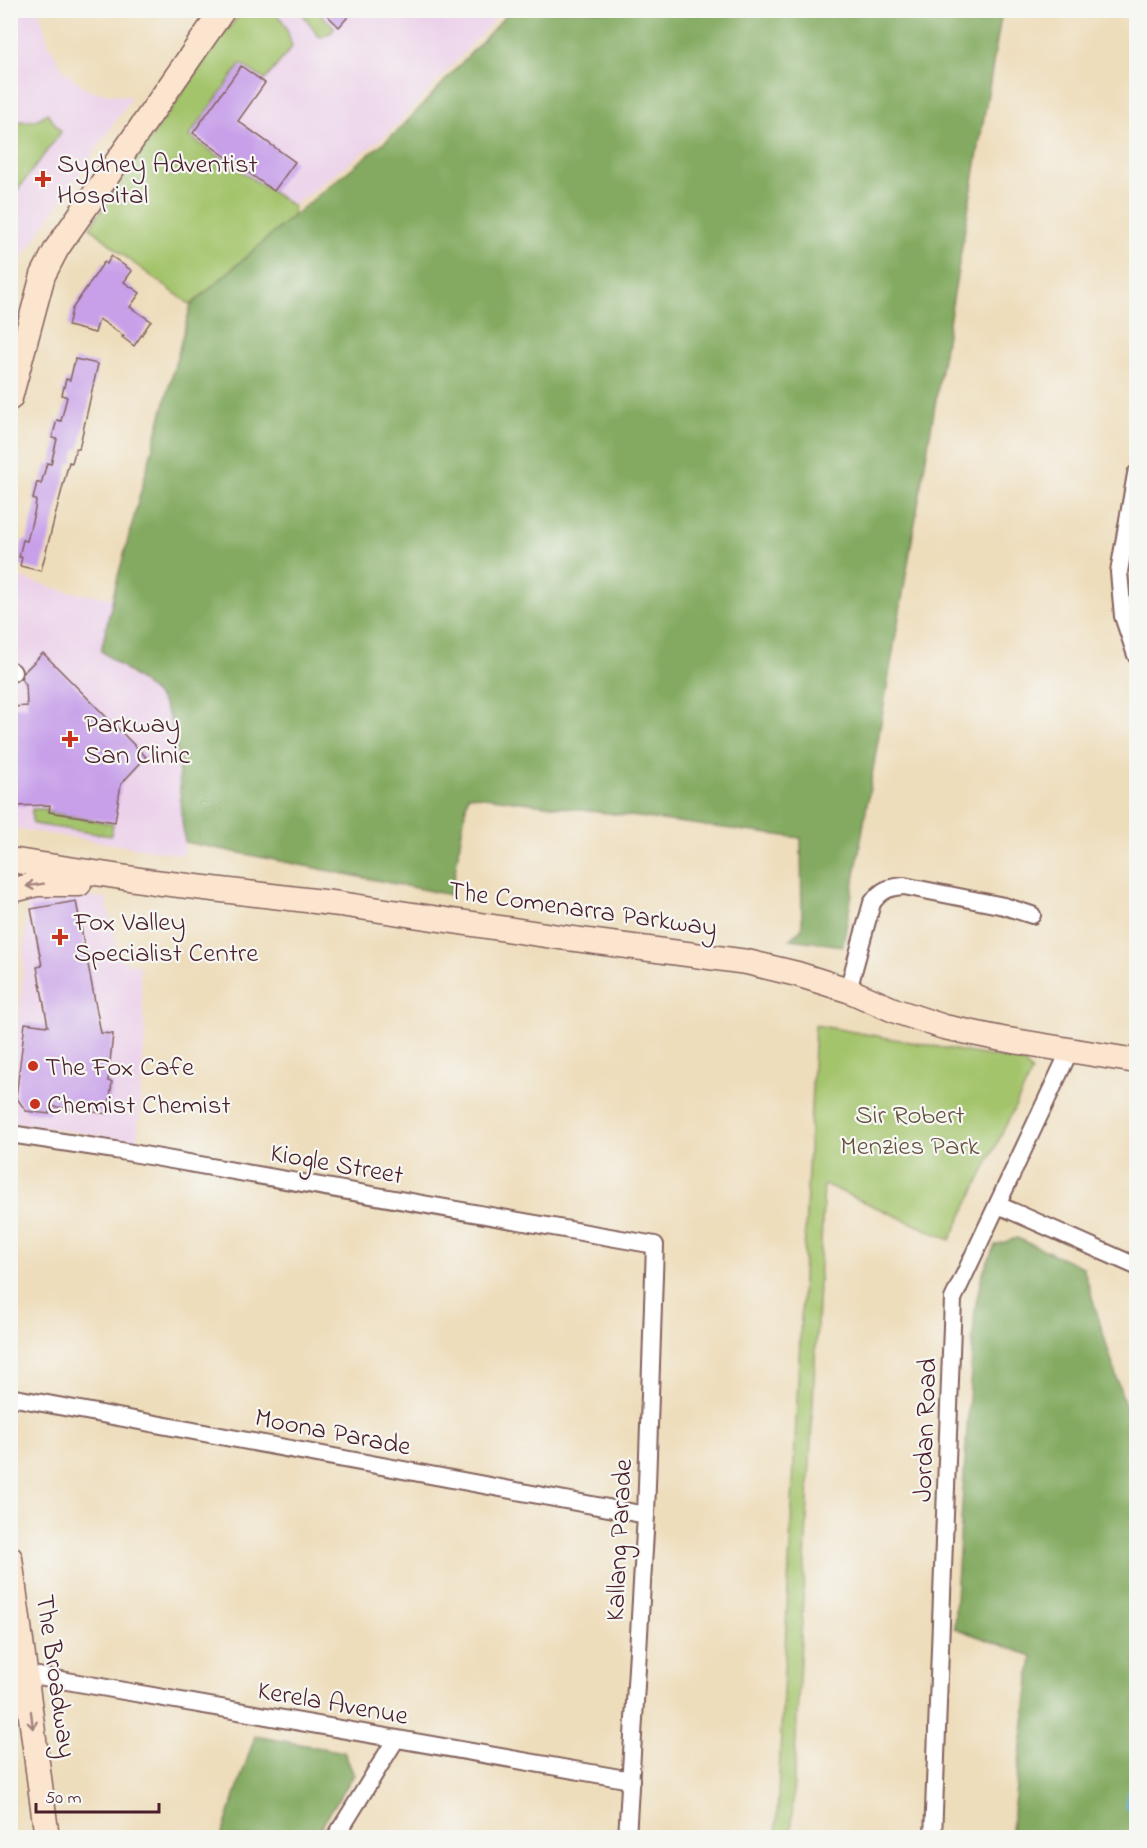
<svg xmlns="http://www.w3.org/2000/svg" width="1147" height="1848" viewBox="0 0 1147 1848" font-family="'Indie Flower',sans-serif">
	<style>
		.built { fill: #ecd1ea }
		.green { fill: #a4c46c; stroke: #77724c; stroke-width: 1.5 }
		.forest { fill: #83aa60; stroke: #666446; stroke-width: 1.5 }
		.lines { fill: none; stroke-linecap: round; stroke-linejoin: round }
		.stream { stroke: #5bacd6; stroke-width: 5 }
		.building { fill: #c8a0e9 }
		.street-casing { stroke: #83625d; stroke-width: 20 }
		.secondary-casing { stroke: #83625d; stroke-width: 27 }
		.street { stroke: #fff; stroke-width: 16 }
		.secondary { stroke: #fce5cf; stroke-width: 24 }
		.oneway { stroke: #a3827d }
		.poi-dot { fill: #c8321e; stroke: #f6f6f2; stroke-width: 2 }
		.labels { text-anchor: middle; stroke-width: 4.5; stroke-linejoin: round; paint-order: stroke }
		.poi-label { font-size: 27px; fill: #4a1f2b; stroke: #f6f6f2; text-anchor: start }
		.street-label { font-size: 27px; fill: #4a1f2b; stroke: #f6f6f2 }
		.park-label { font-size: 27px; fill: #65513e; stroke: #f6f6f2 }
	</style>
	<rect width="100%" height="100%" fill="#f6f6f2"/>
	<filter id="ink" filterUnits="userSpaceOnUse"><feTurbulence type="fractalNoise" baseFrequency=".0167" numOctaves="2"/><feDisplacementMap in="SourceGraphic" scale="12" xChannelSelector="R" yChannelSelector="G"/><feConvolveMatrix kernelMatrix="1 2 1 2 8 2 1 2 1" color-interpolation-filters="sRGB"/></filter>
	<filter id="wash" filterUnits="userSpaceOnUse"><feTurbulence type="fractalNoise" baseFrequency=".008" numOctaves="4" result="noise"/><feDisplacementMap in="SourceGraphic" scale="24" xChannelSelector="R" yChannelSelector="G"/><feGaussianBlur stdDeviation="1.35" result="paint"/><feColorMatrix in="noise" values="0 0 0 0 0 0 0 0 0 0 0 0 0 0 0 0 0 1.4 0 .05"/><feComposite in="paint" operator="in"/></filter>
	<g filter="url(#wash)">
		<rect width="100%" height="100%" fill="#edb"/>
		<g class="built">
			<path d="M11 11H39L48 42 63 70 89 91 132 97 20 261 11 297Z"/>
			<path d="M246 11H503L391 131 293 206 165 120Z"/>
			<path d="M10 575 69 592 113 598 101 651 157 696 168 712 175 748 185 842 184 855 11 828Z"/>
			<path d="M37 893 106 898 120 960 139 965 145 1033 137 1142 11 1122 16 1020H19L28 895Z"/>
		</g>
		<g class="green">
			<path d="M243 11C278 11 283 11 292 47L265 80 241 64 189 136 293 206 294 215 191 305 128 259 90 227 218 41Z"/>
			<path d="M301 11H317L334 27 332 32 321 37 317 35Z"/>
			<path d="M47 113 61 132 11 199V121C25 122 36 123 47 113Z"/>
			<path d="M32 809H46L48 812 113 824 111 836 34 824 32 820Z"/>
			<path d="M815 1025 1023 1062 1032 1072 950 1240 824 1184 791 1837 776 1838Z"/>
		</g>
		<g class="forest">
			<path d="M510 11H1002L843 946 790 939 802 928 801 838 468 795 451 895 185 842C177 802 184 730 159 698 146 683 118 664 101 651L116 584 191 305 294 215 399 130Z"/>
			<path d="M1017 1238 1083 1267 1127 1412 1136 1415V1837H1010L1032 1656 954 1628 975 1308 982 1275 995 1245Z"/>
			<path d="M255 1736 344 1752 354 1775 314 1837H221Z"/>
		</g>
		<g class="lines">
			<g class="stream">
				<path d="M1127 1806 1130 1790 1136 1786"/>
				<path d="M1120 1838V1837"/>
			</g>
		</g>
		<g id="blocks">
			<g class="building">
				<path d="M322 10H354L339 27Z"/>
				<path d="M241 66 265 83 238 121 295 162 274 191 193 133Z"/>
				<path d="M111 256 132 271 124 282 140 293 130 307 151 321 134 346 122 337 124 336 99 319 95 333 68 326 72 309 104 262 107 264Z"/>
				<path d="M75 359 98 364 79 449 76 448 72 463 69 462 41 571 20 566 22 557H19L23 540 27 541 35 509 36 500 33 499 37 482 41 484 47 463 51 464 57 439 52 438 57 420 61 421 67 397 62 395 66 379 70 380Z"/>
				<path d="M43 653 146 757 121 784 115 822 49 812 50 805 14 806 11 707 27 706 26 684 21 679 23 673Z"/>
				<path d="M76 901 101 1033 113 1034 108 1081 112 1082 108 1114 50 1106 49 1114 26 1111 16 1097 25 1023 48 1026 37 967 42 966 31 909Z"/>
			</g>
		</g>
	</g>
	<g filter="url(#ink)">
		<use href="#blocks" fill-opacity="0" stroke="#83625d" stroke-width="1.5"/>
		<g class="lines">
			<g class="street-casing">
				<g id="street">
					<path d="M1136 474 1119 572 1123 616 1136 655"/>
					<path d="M10 670 13 672 10 674"/>
					<path d="M848 990 872 903C881 890 889 887 904 886L1004 906 1032 915"/>
					<path d="M10 1134 115 1150 655 1245 646 1515 627 1838"/>
					<path d="M998 1205 1136 1266"/>
					<path d="M10 1397 646 1515"/>
					<path d="M27 1674 631 1780"/>
					<path d="M335 1838 396 1739"/>
					<path d="M933 1838 953 1299 1070 1050"/>
				</g>
			</g>
			<g class="secondary-casing">
				<g id="secondary">
					<path d="M10 398 43 275 57 248 223 10"/>
					<path d="M10 860 154 882 340 904 559 937 747 962 797 974 848 990 896 1011 944 1027 1002 1039 1136 1061"/>
					<path d="M10 891 37 884H79"/>
					<path d="M10 1558 47 1838"/>
				</g>
			</g>
			<use href="#street" class="street"/>
			<use href="#secondary" class="secondary"/>
		</g>
		<defs><path id="oneway-shaft" d="M-6 0H5M1.5-3L5.5 0L1.5 3" fill="none" stroke-width="1.6" stroke-linecap="round" stroke-linejoin="round" transform="scale(1.5)"/></defs>
		<g class="oneway">
			<use href="#oneway-shaft" transform="translate(35 885) rotate(171)"/>
			<use href="#oneway-shaft" transform="translate(32 1720) rotate(83)"/>
		</g>
	</g>
	<g class="poi-dot">
		<path d="M40 170h6v6h6v6h-6v6h-6v-6h-6v-6h6z"/>
		<path d="M67 730h6v6h6v6h-6v6h-6v-6h-6v-6h6z"/>
		<path d="M57 928h6v6h6v6h-6v6h-6v-6h-6v-6h6z"/>
		<circle cx="33" cy="1066" r="6"/>
		<circle cx="35" cy="1104" r="6"/>
	</g>
	<g class="labels">
		<g class="poi-label">
			<text x="57" y="172">Sydney Adventist<tspan x="57" dy="31">Hospital</tspan></text>
			<text x="84" y="732">Parkway<tspan x="84" dy="31">San Clinic</tspan></text>
			<text x="74" y="930">Fox Valley<tspan x="74" dy="31">Specialist Centre</tspan></text>
			<text x="45" y="1075">The Fox Cafe</text>
			<text x="47" y="1113">Chemist Chemist</text>
		</g>
		<g class="street-label">
			<text transform="translate(583 908) rotate(8)" y="9">The Comenarra Parkway</text>
			<text transform="translate(337 1163) rotate(10)" y="9">Kiogle Street</text>
			<text transform="translate(924 1430) rotate(-88)" y="9">Jordan Road</text>
			<text transform="translate(333 1431) rotate(11)" y="9">Moona Parade</text>
			<text transform="translate(618 1540) rotate(-87)" y="9">Kallang Parade</text>
			<text transform="translate(57 1676) rotate(82)" y="9">The Broadway</text>
			<text transform="translate(333 1702) rotate(10)" y="9">Kerela Avenue</text>
		</g>
		<g class="park-label">
			<text x="910" y="1123">Sir Robert<tspan x="910" dy="31">Menzies Park</tspan></text>
		</g>
	</g>
	<rect width="1147" height="1848" fill="none" stroke="#f6f6f2" stroke-width="36"/>
	<path d="M36 1803v9h123v-9" fill="none" stroke="#4a1f2b" stroke-width="3"/>
	<text x="45" y="1803" font-size="18" fill="#4a1f2b" stroke="#f6f6f2" stroke-width="4.5" paint-order="stroke">50 m</text>
</svg>
